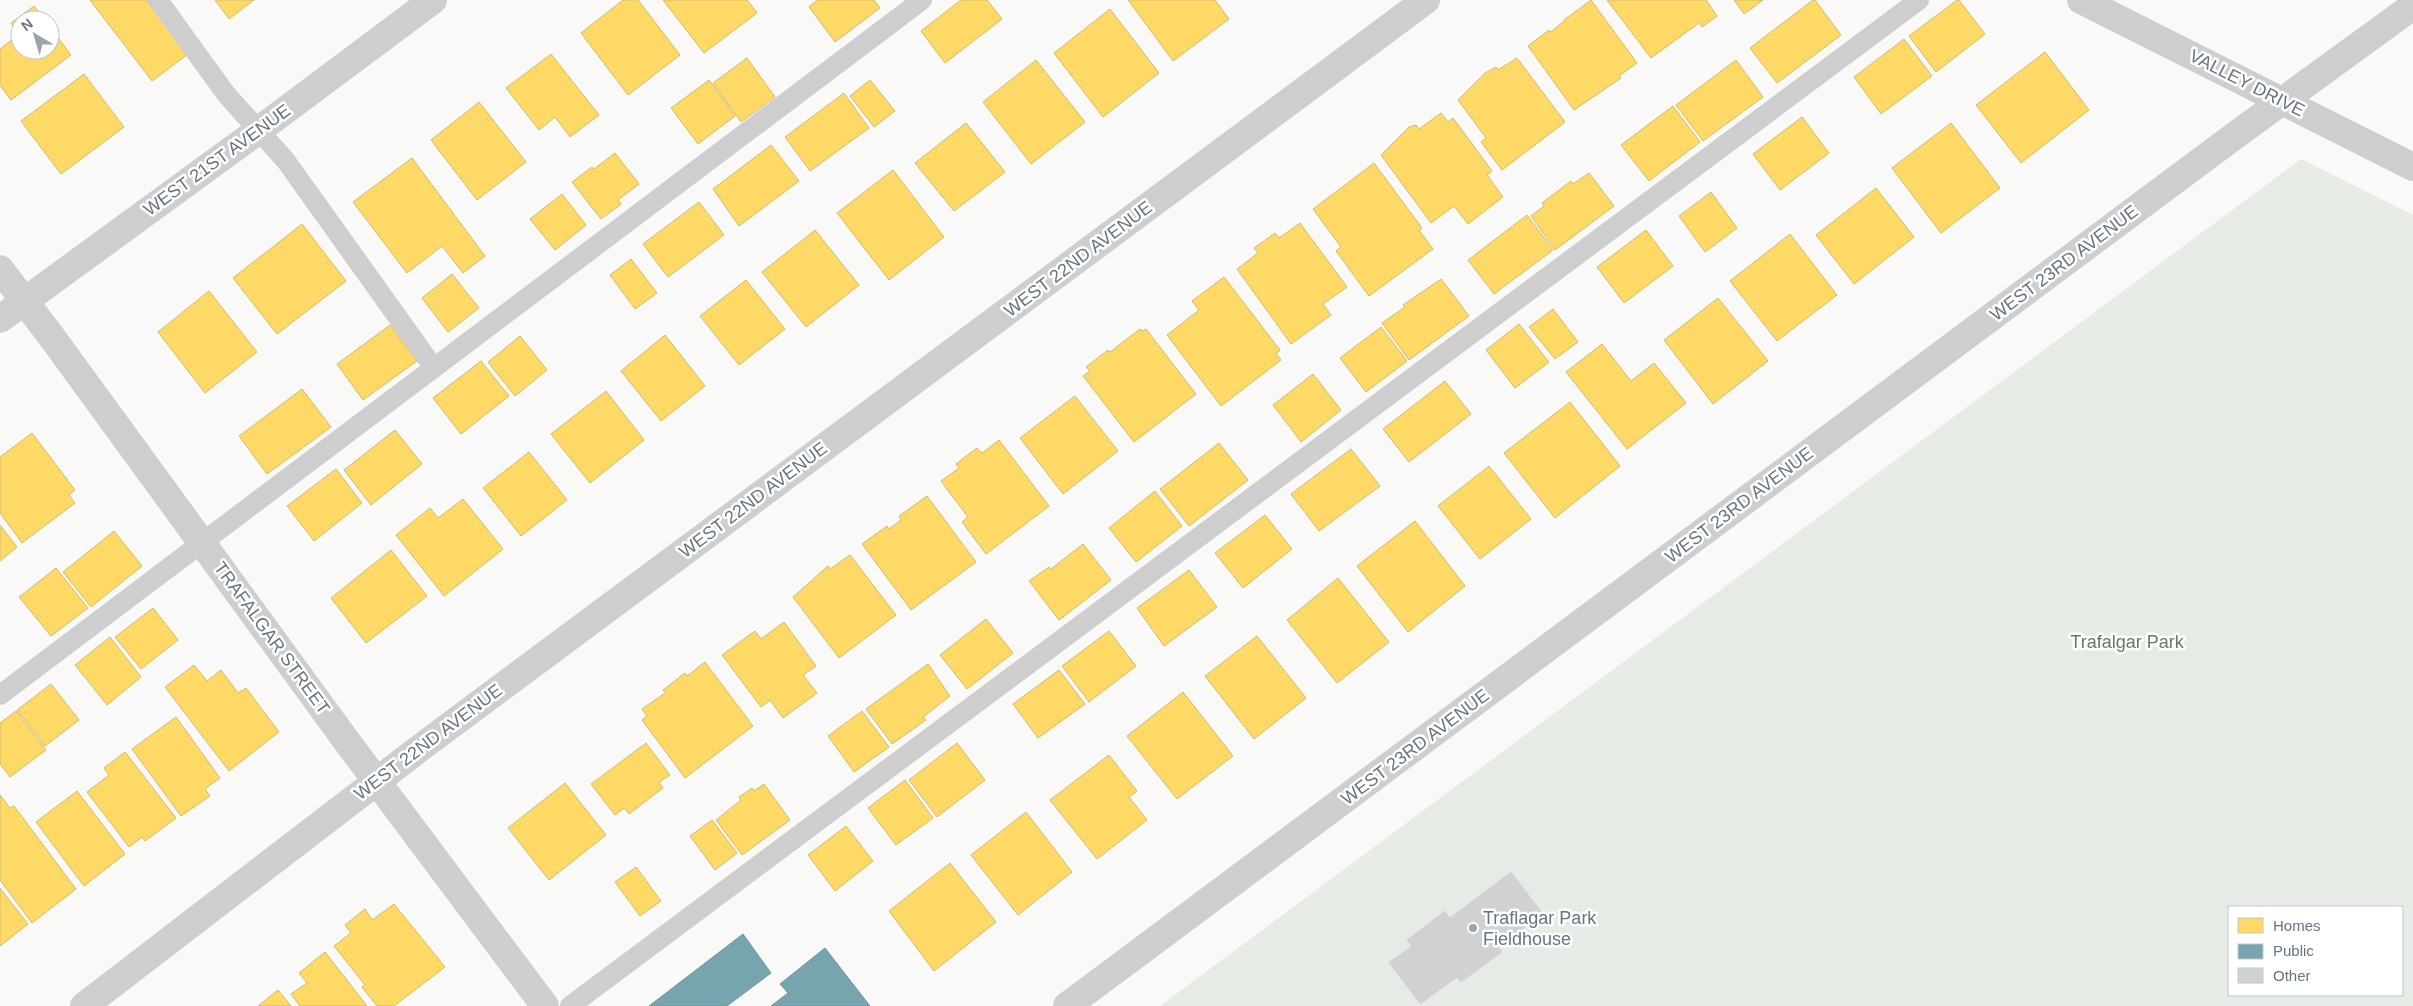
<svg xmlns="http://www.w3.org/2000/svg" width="2413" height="1006" viewBox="0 0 2413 1006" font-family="Arial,sans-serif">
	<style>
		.green { fill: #e7ebe5; fill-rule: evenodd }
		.homes { fill: #ffd966; stroke: #d1bb6e }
		.public { fill: #76a5af; stroke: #7197a2 }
		.building { fill: #d0d1d2; stroke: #e8e8e8 }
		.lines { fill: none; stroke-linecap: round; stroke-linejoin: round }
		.service { stroke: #cececf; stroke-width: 20 }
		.minor { stroke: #cececf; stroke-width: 28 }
		.poi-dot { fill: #99a3ab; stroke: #fff; stroke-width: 2 }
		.labels { text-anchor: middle; stroke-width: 5; stroke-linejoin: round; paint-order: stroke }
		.street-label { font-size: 18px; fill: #657582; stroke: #fff }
		.park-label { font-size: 18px; fill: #677a64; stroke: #fff }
		.poi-label { font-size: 18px; fill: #657582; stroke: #fff; text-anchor: start }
	</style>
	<rect width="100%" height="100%" fill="#f9f9f8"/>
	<path class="green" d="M2301 159 2413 215V1006H1160ZM2229 907H2402V995H2229Z"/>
	<g class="homes">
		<path d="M90 0H147L188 54 152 81Z"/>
		<path d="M215 0H254L229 19Z"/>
		<path d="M623 0H638L680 55 628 95 581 33Z"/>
		<path d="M663 0H747L757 13 704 53Z"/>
		<path d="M817 0H874L880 8 835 42 809 7Z"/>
		<path d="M961 0H987L1002 19 945 63 921 31Z"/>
		<path d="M1128 0H1215L1229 19 1173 61Z"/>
		<path d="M1591 0 1637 63 1619 76 1621 78 1574 110 1528 46 1549 30 1551 32 1564 21V20Z"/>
		<path d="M1607 0H1706L1717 16 1702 27 1699 23 1651 58Z"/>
		<path d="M1734 0H1763L1744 14Z"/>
		<path d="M1813 0H1815L1841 35 1777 83 1750 48Z"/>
		<path d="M1957 0H1959L1985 34 1936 72 1909 36Z"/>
		<path d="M34 6 45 20H20V50H50V27L71 55 11 100 0 85V49L19 34 11 23Z"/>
		<path d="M1110 9 1159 73 1103 117 1054 53Z"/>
		<path d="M1904 39 1932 76 1881 114 1854 77Z"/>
		<path d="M2045 52 2089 110 2021 163 1976 105Z"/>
		<path d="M551 54 599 115 570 137 555 117 539 130 506 88Z"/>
		<path d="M747 58 775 97 741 122 713 83Z"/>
		<path d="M1517 58 1565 122 1502 170 1481 142 1486 138 1458 100 1485 73 1496 67 1498 70Z"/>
		<path d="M1036 60 1085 122 1031 164 983 102Z"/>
		<path d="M1736 60 1763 97 1703 141 1676 105Z"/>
		<path d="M84 74 124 127 61 174 21 121Z"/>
		<path d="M709 80 735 116 698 144 671 108Z"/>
		<path d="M870 80 895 111 874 127 850 96Z"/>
		<path d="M844 93 869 128 810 171 785 137Z"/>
		<path d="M479 102 526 162 477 200 431 140Z"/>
		<path d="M1673 106 1700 142 1649 181 1621 145Z"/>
		<path d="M1441 113 1448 122 1453 118 1492 171 1487 175 1503 197 1468 224 1454 206 1431 223 1381 155 1409 127 1416 125 1419 129Z"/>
		<path d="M1802 117 1829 153 1780 190 1753 154Z"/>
		<path d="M966 123 1005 172 954 211 915 163Z"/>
		<path d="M1951 123 2000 188 1941 233 1892 168Z"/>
		<path d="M771 145 799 181 739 226 713 189Z"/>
		<path d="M615 153 639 184 618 200 621 204 601 219 572 182 592 167 594 169Z"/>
		<path d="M412 158 485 256 463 273 442 246 407 273 353 202Z"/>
		<path d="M1374 163 1422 228 1419 230 1433 249 1369 296 1336 251 1341 247 1313 209Z"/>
		<path d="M893 170 944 237 889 280 837 213Z"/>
		<path d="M1589 173 1614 206 1555 250 1531 216 1544 206 1542 203 1571 181 1573 184Z"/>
		<path d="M1876 188 1914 237 1854 284 1816 235Z"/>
		<path d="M1711 192 1737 228 1705 252 1679 216Z"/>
		<path d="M562 194 586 225 555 250 530 219Z"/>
		<path d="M699 202 724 235 668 277 643 244Z"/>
		<path d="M1527 215 1553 250 1494 294 1468 260Z"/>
		<path d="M1300 223 1347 287 1323 304 1331 315 1291 344 1237 269 1258 253 1254 248 1275 233 1279 238Z"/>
		<path d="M302 224 346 281 277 334 233 278Z"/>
		<path d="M815 230 859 285 806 327 762 272Z"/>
		<path d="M1646 230 1673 266 1624 303 1597 267Z"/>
		<path d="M1790 234 1837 295 1777 341 1730 281Z"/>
		<path d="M631 259 657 293 635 309 610 275Z"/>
		<path d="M452 274 479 308 448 332 422 298Z"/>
		<path d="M1224 277 1280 350 1276 354 1281 360 1221 406 1167 335 1199 310 1192 301Z"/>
		<path d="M1441 279 1469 316 1409 360 1382 323 1405 307 1403 305Z"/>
		<path d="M746 280 785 329 739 365 700 316Z"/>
		<path d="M209 291 257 352 205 393 158 332Z"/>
		<path d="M1718 298 1768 361 1713 404 1664 340Z"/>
		<path d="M1553 309 1578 342 1555 359 1529 327Z"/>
		<path d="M1519 324 1549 362 1515 388 1486 350Z"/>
		<path d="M390 325 417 361 363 400 337 364Z"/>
		<path d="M1381 327 1407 361 1366 392 1340 358Z"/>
		<path d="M1140 329 1142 331 1146 329 1196 394 1134 442 1083 376 1090 371 1086 367 1108 350 1110 352Z"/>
		<path d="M665 335 705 386 661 421 621 371Z"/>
		<path d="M520 336 547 370 515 396 488 362Z"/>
		<path d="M1602 344 1631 381 1654 363 1686 403 1627 449 1566 372Z"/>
		<path d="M481 361 509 396 461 434 433 398Z"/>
		<path d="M1313 374 1341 410 1301 442 1273 405Z"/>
		<path d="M1445 381 1471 414 1409 462 1383 429Z"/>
		<path d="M302 389 331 427 267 474 239 436Z"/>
		<path d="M606 391 644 440 590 483 551 434Z"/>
		<path d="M1075 396 1118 451 1063 494 1020 438Z"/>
		<path d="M1570 402 1620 466 1555 518 1504 453Z"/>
		<path d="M395 430 422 464 371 505 344 470Z"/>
		<path d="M32 433 75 490 69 495 75 503 22 543 0 513V457Z"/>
		<path d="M999 440 1049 506 986 554 962 522 968 517 941 481 959 468 956 464 977 448 982 453Z"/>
		<path d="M1219 443 1248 480 1189 526 1160 489Z"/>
		<path d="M1351 449 1380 486 1319 531 1291 494Z"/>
		<path d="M529 452 567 500 521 536 483 488Z"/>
		<path d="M1489 466 1531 519 1480 559 1438 506Z"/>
		<path d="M336 469 362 503 314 541 287 506Z"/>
		<path d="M1155 491 1182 526 1136 562 1109 528Z"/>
		<path d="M927 496 976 562 911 610 862 544 887 526 889 529 901 520 899 516Z"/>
		<path d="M463 499 503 549 444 596 396 535 430 508 438 518Z"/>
		<path d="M1265 515 1292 549 1243 588 1215 553Z"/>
		<path d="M1415 521 1465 586 1408 632 1357 566Z"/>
		<path d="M0 525 17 547 0 561Z"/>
		<path d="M114 531 142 566 91 607 63 572Z"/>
		<path d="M1083 544 1111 580 1059 620 1029 581 1049 567 1051 569Z"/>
		<path d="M391 550 427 596 366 643 331 598Z"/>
		<path d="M850 555 896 615 839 658 793 597 828 566 830 569Z"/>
		<path d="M56 568 88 608 51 636 19 597Z"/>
		<path d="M1189 570 1217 607 1164 646 1137 608Z"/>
		<path d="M1338 578 1389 642 1337 683 1287 620Z"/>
		<path d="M153 608 178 640 141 669 115 637Z"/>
		<path d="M986 619 1013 653 967 689 940 655Z"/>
		<path d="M784 622 816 666 803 675 817 693 783 718 770 700 761 707 722 655 755 631 761 639Z"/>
		<path d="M1109 631 1136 666 1089 702 1062 666Z"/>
		<path d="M1257 636 1306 698 1254 739 1205 676Z"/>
		<path d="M110 637 141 677 107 705 75 665Z"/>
		<path d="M705 662 753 726 685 778 642 720 647 716 642 709 665 693 663 690 685 673 687 676Z"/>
		<path d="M928 664 950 696 923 717 926 720 892 744 866 709Z"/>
		<path d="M194 665 207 681 221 670 238 693 246 688 279 732 229 771 165 687Z"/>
		<path d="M1059 670 1085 704 1038 738 1013 704Z"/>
		<path d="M51 684 79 720 45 746 17 710Z"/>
		<path d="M1183 692 1233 756 1177 799 1127 736Z"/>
		<path d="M16 711 46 750 10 777 0 764V723Z"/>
		<path d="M862 711 889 747 854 772 828 736Z"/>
		<path d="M176 717 220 778 205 789 210 796 181 816 132 749Z"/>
		<path d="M646 743 670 775 659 782 663 788 629 814 624 808 615 815 591 784Z"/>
		<path d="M957 743 985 780 937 817 909 780Z"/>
		<path d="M125 752 176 818 145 841 142 837 129 847 87 792 109 775 104 768Z"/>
		<path d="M1109 755 1137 791 1129 797 1147 820 1097 859 1050 800Z"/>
		<path d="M905 780 933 818 896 845 868 808Z"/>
		<path d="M565 783 606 835 549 880 508 828Z"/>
		<path d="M764 784 790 820 742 855 716 820 741 800 739 797 752 788 754 791Z"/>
		<path d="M77 791 125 854 84 886 36 822Z"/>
		<path d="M0 795 10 808 14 806 76 889 32 923 0 880Z"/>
		<path d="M1026 812 1072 872 1018 915 971 855Z"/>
		<path d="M712 820 737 853 715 870 690 836Z"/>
		<path d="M846 826 873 861 835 891 808 855Z"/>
		<path d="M950 863 996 922 934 971 889 911Z"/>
		<path d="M636 867 661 901 640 916 615 882Z"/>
		<path d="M0 888 28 924 0 946Z"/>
		<path d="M394 904 445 967 394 1006H377L362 987 365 985 334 946 351 933 345 925 365 909 372 920Z"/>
		<path d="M325 952 367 1006H300L291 994 307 983 299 973Z"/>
		<path d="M278 990 291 1006H258Z"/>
	</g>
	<g class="public">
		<path d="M743 934 771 973 727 1006H649Z"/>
		<path d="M825 948 870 1006H771L788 993 780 984Z"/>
	</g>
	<path class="building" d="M1511 871 1544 914 1499 947 1503 952 1461 983 1457 978 1420 1005 1388 962 1411 946 1406 940 1445 910 1450 917Z"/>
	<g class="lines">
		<g class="service">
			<path d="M158 0 226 94 286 161 434 368"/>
			<path d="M0 695 922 0"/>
			<path d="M570 1006 1919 0"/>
		</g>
		<g class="minor">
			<path d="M2081 0 2413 167"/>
			<path d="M0 269 51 336 348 743 545 1006"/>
			<path d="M0 319 259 130 433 0"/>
			<path d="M84 1006 424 745 1426 0"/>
			<path d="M1067 1006 2233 137 2413 6"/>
		</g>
	</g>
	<circle class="poi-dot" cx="1473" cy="928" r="5"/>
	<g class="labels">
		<g class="street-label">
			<text transform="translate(2247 83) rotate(27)" y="6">VALLEY DRIVE</text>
			<text transform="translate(217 160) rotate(-36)" y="6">WEST 21ST AVENUE</text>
			<text transform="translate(1078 259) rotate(-37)" y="6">WEST 22ND AVENUE</text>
			<text transform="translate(2064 263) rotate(-37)" y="6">WEST 23RD AVENUE</text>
			<text transform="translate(753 500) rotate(-37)" y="6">WEST 22ND AVENUE</text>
			<text transform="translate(1739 505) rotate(-37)" y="6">WEST 23RD AVENUE</text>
			<text transform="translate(272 638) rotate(54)" y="6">TRAFALGAR STREET</text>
			<text transform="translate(428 742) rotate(-37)" y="6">WEST 22ND AVENUE</text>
			<text transform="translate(1415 747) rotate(-37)" y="6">WEST 23RD AVENUE</text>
		</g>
		<g class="park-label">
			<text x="2127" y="648">Trafalgar Park</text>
		</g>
		<g class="poi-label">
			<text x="1483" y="924">Traflagar Park<tspan x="1483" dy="21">Fieldhouse</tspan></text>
		</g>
	</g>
	<rect x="2228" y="906" width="175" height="90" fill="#ffffff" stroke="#c1c8cd"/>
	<rect x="2238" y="918" width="25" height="15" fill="#ffd966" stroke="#c1c8cd"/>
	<text x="2273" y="931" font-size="15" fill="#657582">Homes</text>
	<rect x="2238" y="944" width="25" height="15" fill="#76a5af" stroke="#c1c8cd"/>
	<text x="2273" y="956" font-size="15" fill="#657582">Public</text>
	<rect x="2238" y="968" width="25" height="15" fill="#d0d1d2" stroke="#c1c8cd"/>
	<text x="2273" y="981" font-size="15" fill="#657582">Other</text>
	<g transform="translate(35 35) rotate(322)"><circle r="24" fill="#ffffff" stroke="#c1c8cd"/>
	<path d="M0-4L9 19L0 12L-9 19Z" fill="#99a3ab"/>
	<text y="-8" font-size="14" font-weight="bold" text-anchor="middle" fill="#657582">N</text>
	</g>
</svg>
